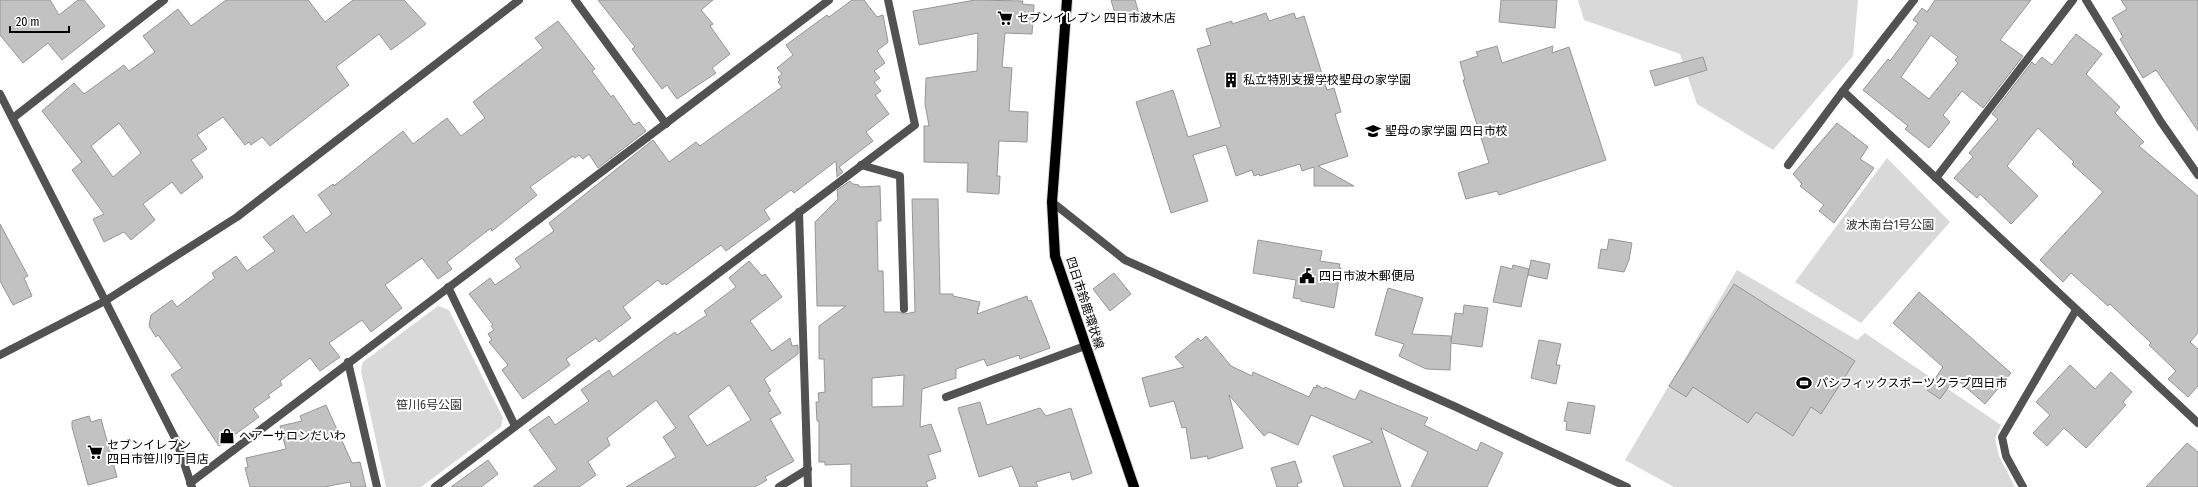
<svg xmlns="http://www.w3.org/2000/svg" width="2198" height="487" viewBox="0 0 2198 487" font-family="'Fira Sans Condensed','Noto Sans JP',sans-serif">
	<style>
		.green { fill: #d9d9d9 }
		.building { fill: #c2c2c2; stroke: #969696; fill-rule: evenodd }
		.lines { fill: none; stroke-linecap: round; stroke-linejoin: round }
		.primary-casing { stroke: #dbdbdb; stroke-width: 12 }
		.minor { stroke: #525252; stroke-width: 8 }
		.tertiary { stroke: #525252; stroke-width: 8 }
		.primary { stroke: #000; stroke-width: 10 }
		.labels { text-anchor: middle; stroke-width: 4; stroke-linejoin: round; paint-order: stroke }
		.poi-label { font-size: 12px; fill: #000; stroke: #fff; text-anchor: start }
		.park-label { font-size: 12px; fill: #303030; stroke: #fff }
		.street-label { font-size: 12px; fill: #000; stroke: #fff }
	</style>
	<rect width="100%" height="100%" fill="#fff"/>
	<g class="green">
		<path d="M1578 0H1858L1853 56 1773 150 1697 104 1680 54 1584 20Z"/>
		<path d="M1887 158 1950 222 1861 323 1795 282Z"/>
		<path d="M1737 270 1857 340 1865 333 2001 425 1995 439 1999 456 2015 487H1674L1625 460Z"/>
		<path d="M438 306 449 310 503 418 501 427 421 487H386L361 371 363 362Z"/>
	</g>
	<g class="building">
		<path d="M0 0H50L59 15 78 0H84L105 26 62 60 48 43 23 63 0 35Z"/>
		<path d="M226 0H308L325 22 353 0H404L426 24 391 50 379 34 336 67 349 85 270 146 262 137 251 145 249 142 245 145 223 117 197 135 207 149 191 160 203 177 181 194 172 182 143 204 155 220 131 240 124 232 104 242 93 219 104 214 72 170 82 162 42 111 74 83 84 94 124 65 129 71 155 52 143 36 178 9 191 26ZM119 123 141 153 113 177 91 146Z"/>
		<path d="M598 0H713L701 10 713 24 710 26 730 54 712 68 716 73 677 99 667 85 662 89 632 49 635 47Z"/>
		<path d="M852 0H864L877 17 883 15 888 42 877 51 885 63 874 71 880 78 874 82 881 91 875 95 889 114 866 132 873 141 839 167 843 172 837 177 836 161 794 193 791 190 764 210 770 219 726 251 721 245 666 285 665 283 662 285 658 280 623 307 631 318 599 342 596 338 566 359 570 365 523 399 502 370 508 365 489 342 492 340 488 334 494 330 491 326 493 325 469 294 490 278 495 285 521 267 515 259 554 231 549 223 653 140 669 162 696 142 700 146 782 87 778 82 780 80 778 77 782 74 777 68 793 55 786 45 827 15 829 17Z"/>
		<path d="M975 0 1023 1 1022 4 1034 5 1032 34 1005 33 1002 67 1012 68 1009 111 1028 112 1027 142 999 141 997 176H1000L999 194 967 192 968 163 924 162V126H929L925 104 926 78 977 71 978 33 919 45 913 11Z"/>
		<path d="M1111 0H1135L1140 17 1118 24Z"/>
		<path d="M1501 0H1557L1555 28 1499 22Z"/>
		<path d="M1935 0H2031L2000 40 2023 56 1983 108 1962 91 1943 115 1950 122 1929 148 1905 129 1908 126 1863 90 1888 59 1890 61 1918 23 1913 20 1922 8 1927 12ZM1931 35 1958 57 1955 60 1958 63 1929 99 1901 77Z"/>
		<path d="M2121 0H2198V131L2156 70 2143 78 2120 39 2123 37 2112 18 2127 9Z"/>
		<path d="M1266 13 1269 21 1294 13 1296 19 1304 16 1327 90 1334 88 1341 112 1335 114 1348 156 1318 166 1354 186H1314V167L1302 171 1300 164 1260 176 1259 174 1254 176 1252 170 1236 176 1226 145 1193 155 1208 201 1171 213 1136 102 1173 90 1188 137 1221 127 1197 49 1211 45 1206 29 1232 21V24Z"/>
		<path d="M558 21 595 69 592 71 611 97 613 95 634 125 639 122 646 131 598 168 589 154 583 159 579 155 575 158 573 156 530 187 537 195 492 231 491 228 447 262 452 269 438 279 422 258 385 285 402 308 371 332 362 320 329 343 340 357 320 371 310 358 280 381 282 385 268 395 270 397 253 409 259 417 219 446 171 375 182 368 158 335 156 337 149 326 151 315 172 300 177 307 215 278 212 273 236 256 247 271 275 251 263 237 293 215 306 233 332 214 318 195 333 184 334 186 403 131 413 144 447 118 461 136 485 118 473 102 543 48 535 38Z"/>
		<path d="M2076 34 2102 54 2086 74 2120 107 2115 113 2144 142 2139 146 2198 196V333L2190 342 2198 349V386L2188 397 2168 379 2176 371 2149 345 2151 343 2110 304 2108 306 2071 273 2063 282 2040 260 2103 192 2072 164 2074 162 2038 128 2007 166 2038 196 2011 224 1980 194 1977 198 1954 178 1973 157 1969 153 1998 119 1992 114 2032 62 2035 65 2042 57 2052 65Z"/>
		<path d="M1497 46 1502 63 1553 46 1552 53 1569 47 1606 160 1499 195 1497 191 1466 199 1458 173 1489 163 1463 80H1465L1460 62 1478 56 1476 52Z"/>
		<path d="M1703 57 1707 70 1655 86 1650 71Z"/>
		<path d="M1837 123 1868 147 1860 159 1874 168 1834 223 1819 211 1824 205 1800 186 1802 184 1793 174Z"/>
		<path d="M850 181 853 184 859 185V187L880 186 881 221H877L878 271H883L884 312H899L904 314 915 312 912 199H938L940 294H953V296L980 302 977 314 1027 296 1028 301 1031 300 1050 348 1020 359 1019 355 987 366 984 359 956 369V378L922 389 920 427 931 424 941 451 928 455 936 478 926 482 928 487H851V464L825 465V462H819V421H817L816 402H819L818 393 825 392 824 359H819V326L846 306H817L815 222 838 199 837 190ZM904 375 903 406 872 407V378Z"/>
		<path d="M0 224 28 276 24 278 32 296 13 305 0 281Z"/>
		<path d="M1609 239 1632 243 1629 260 1624 272 1598 268 1601 249 1607 250Z"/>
		<path d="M1258 240 1322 251 1320 261 1340 264 1339 268H1341L1334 308 1301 301V299L1293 298 1296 280 1253 273Z"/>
		<path d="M1531 260 1550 264 1547 279 1528 275Z"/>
		<path d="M749 261 762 276 765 274 782 297 750 321 772 351 790 338 792 346 798 345V354L764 379 771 391 768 392 781 413 770 419 794 461 765 477 767 480 755 487H626L676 457 663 437 676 428 656 400 607 438 610 445 588 462 596 475 579 487H533L557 469 529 430 549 416 555 425 589 401 581 390 609 370 613 377 675 332 677 335 707 315 704 311 736 287 729 278ZM729 385 751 420 707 446 688 416Z"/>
		<path d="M1513 265 1529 269 1521 307 1493 302 1501 266 1512 269Z"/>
		<path d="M1114 273 1131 294 1110 311 1093 289Z"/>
		<path d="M1734 284 1855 361 1821 414 1811 407 1793 436 1756 412 1748 423 1693 387 1686 397 1669 386Z"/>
		<path d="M1388 288 1423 298 1412 334 1451 336V342L1455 313 1463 314 1464 305 1488 308 1482 347 1451 343 1450 370 1426 369 1399 356 1404 344 1375 335Z"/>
		<path d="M1919 292 2011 373 1985 404 1955 378 1940 399 1927 390 1943 367 1893 323Z"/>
		<path d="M1206 336 1231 366 1252 376 1253 372 1309 397 1314 387 1316 388 1317 385 1324 389 1325 387 1355 400 1360 390 1428 418 1424 425 1477 451 1481 442 1503 453 1487 487H1411L1428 452 1381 428 1401 487H1344L1333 456 1373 442 1311 415 1298 445 1269 432 1264 436 1229 395 1243 448 1208 459 1207 456 1191 459 1186 427 1182 428 1174 401 1150 407 1142 378 1184 367 1175 357 1198 338 1201 341Z"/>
		<path d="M1539 340 1561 344 1556 365H1560L1556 384 1531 378Z"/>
		<path d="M2070 365 2095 389 2111 372 2132 392 2123 402 2126 405 2086 448 2064 428 2047 446 2033 433 2050 415 2036 402Z"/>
		<path d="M980 402 987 425 1040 408 1046 416 1071 408 1092 473 1072 480 1070 472 1036 482 1038 487H1020L1012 466 979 477 958 408Z"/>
		<path d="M1568 402 1595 406 1590 434 1566 430 1567 422 1564 421Z"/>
		<path d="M326 405 352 463 360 462 366 487H351L350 482 324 487H250L245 468 248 467 246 458 286 449 280 426 302 421 300 416Z"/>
		<path d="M89 416 91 422 101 419 117 477 88 485 72 427V421Z"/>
		<path d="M2187 443 2198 452V487H2146Z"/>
		<path d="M488 460 498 474 481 487H451Z"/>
		<path d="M1295 461 1302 482 1297 484 1298 487H1277L1271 468Z"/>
	</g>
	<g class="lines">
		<g class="primary-casing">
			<path id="primary" d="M1067 0 1052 202 1055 256 1134 487"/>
		</g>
		<g class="minor">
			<path d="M575 0 666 124"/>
			<path d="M2086 0 2161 122 2198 175"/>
			<path d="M13 118 164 0"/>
			<path d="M861 165 900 176 904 309"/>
			<path d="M1788 165 1843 91 2198 423"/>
			<path d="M1936 178 2073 0"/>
			<path d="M799 212 808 487"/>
			<path d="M448 287 515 426"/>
			<path d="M348 362 377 487"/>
			<path d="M946 397 1085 346"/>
			<path d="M190 483 829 0"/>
			<path d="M435 487 915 125 888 0"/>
			<path d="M779 487 808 469"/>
			<path d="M2023 487 2006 456 2002 437 2076 310"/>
		</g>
		<g class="tertiary">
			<path d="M1843 91 1914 0"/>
			<path d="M0 94 177 442 192 487"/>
			<path d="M1052 202 1125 260 1456 407 1627 487"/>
			<path d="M0 355 105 301 237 217 519 0"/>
		</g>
		<use href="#primary" class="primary"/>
	</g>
	<defs>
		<g id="supermarket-bare" transform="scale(1.2)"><path d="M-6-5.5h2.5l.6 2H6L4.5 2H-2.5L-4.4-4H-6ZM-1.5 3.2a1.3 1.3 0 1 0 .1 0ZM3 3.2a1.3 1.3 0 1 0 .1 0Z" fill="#000" stroke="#fff" stroke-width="2.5" paint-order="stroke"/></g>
		<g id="building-bare" transform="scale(1.2)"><path d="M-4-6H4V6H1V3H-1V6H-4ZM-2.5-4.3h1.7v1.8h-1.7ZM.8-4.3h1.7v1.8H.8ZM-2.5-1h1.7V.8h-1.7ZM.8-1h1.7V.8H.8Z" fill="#000" stroke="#fff" stroke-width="2.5" paint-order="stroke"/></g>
		<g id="school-bare" transform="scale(1.2)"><path d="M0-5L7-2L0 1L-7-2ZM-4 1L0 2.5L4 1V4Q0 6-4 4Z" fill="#000" stroke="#fff" stroke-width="2.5" paint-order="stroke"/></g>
		<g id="civic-bare" transform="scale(1.2)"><path d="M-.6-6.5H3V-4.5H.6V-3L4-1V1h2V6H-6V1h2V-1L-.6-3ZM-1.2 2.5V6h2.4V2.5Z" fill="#000" stroke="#fff" stroke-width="2.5" paint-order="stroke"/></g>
		<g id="stadium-bare" transform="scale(1.2)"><path d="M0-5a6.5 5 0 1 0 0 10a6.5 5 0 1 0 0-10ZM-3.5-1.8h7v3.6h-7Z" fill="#000" stroke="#fff" stroke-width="2.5" paint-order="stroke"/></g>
		<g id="shop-bare" transform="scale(1.2)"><path d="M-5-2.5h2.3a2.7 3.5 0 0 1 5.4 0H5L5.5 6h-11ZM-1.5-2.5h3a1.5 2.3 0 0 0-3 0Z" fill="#000" stroke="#fff" stroke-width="2.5" paint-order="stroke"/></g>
	</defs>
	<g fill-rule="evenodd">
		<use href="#supermarket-bare" x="1005" y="18"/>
		<use href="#building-bare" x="1231" y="80"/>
		<use href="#school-bare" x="1373" y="131"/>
		<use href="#civic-bare" x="1307" y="276"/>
		<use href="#stadium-bare" x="1804" y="383"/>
		<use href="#shop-bare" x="227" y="436"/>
		<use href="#supermarket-bare" x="95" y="452"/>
	</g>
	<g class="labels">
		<g class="poi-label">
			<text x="1017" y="22">セブンイレブン 四日市波木店</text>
			<text x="1243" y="84">私立特別支援学校聖母の家学園</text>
			<text x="1385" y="135">聖母の家学園 四日市校</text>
			<text x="1319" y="280">四日市波木郵便局</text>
			<text x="1816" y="387">パシフィックスポーツクラブ四日市</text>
			<text x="239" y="440">ヘアーサロンだいわ</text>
			<text x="107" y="449">セブンイレブン<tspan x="107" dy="14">四日市笹川9丁目店</tspan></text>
		</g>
		<g class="park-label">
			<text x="1890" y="229">波木南台1号公園</text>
			<text x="429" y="409">笹川6号公園</text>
		</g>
		<g class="street-label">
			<text transform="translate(1085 303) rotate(72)" y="4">四日市鈴鹿環状線</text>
		</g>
	</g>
	<path d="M10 26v6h59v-6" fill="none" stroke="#000000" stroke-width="2"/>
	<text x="16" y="26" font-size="12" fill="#000000" stroke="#ffffff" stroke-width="3" paint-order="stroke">20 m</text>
</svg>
